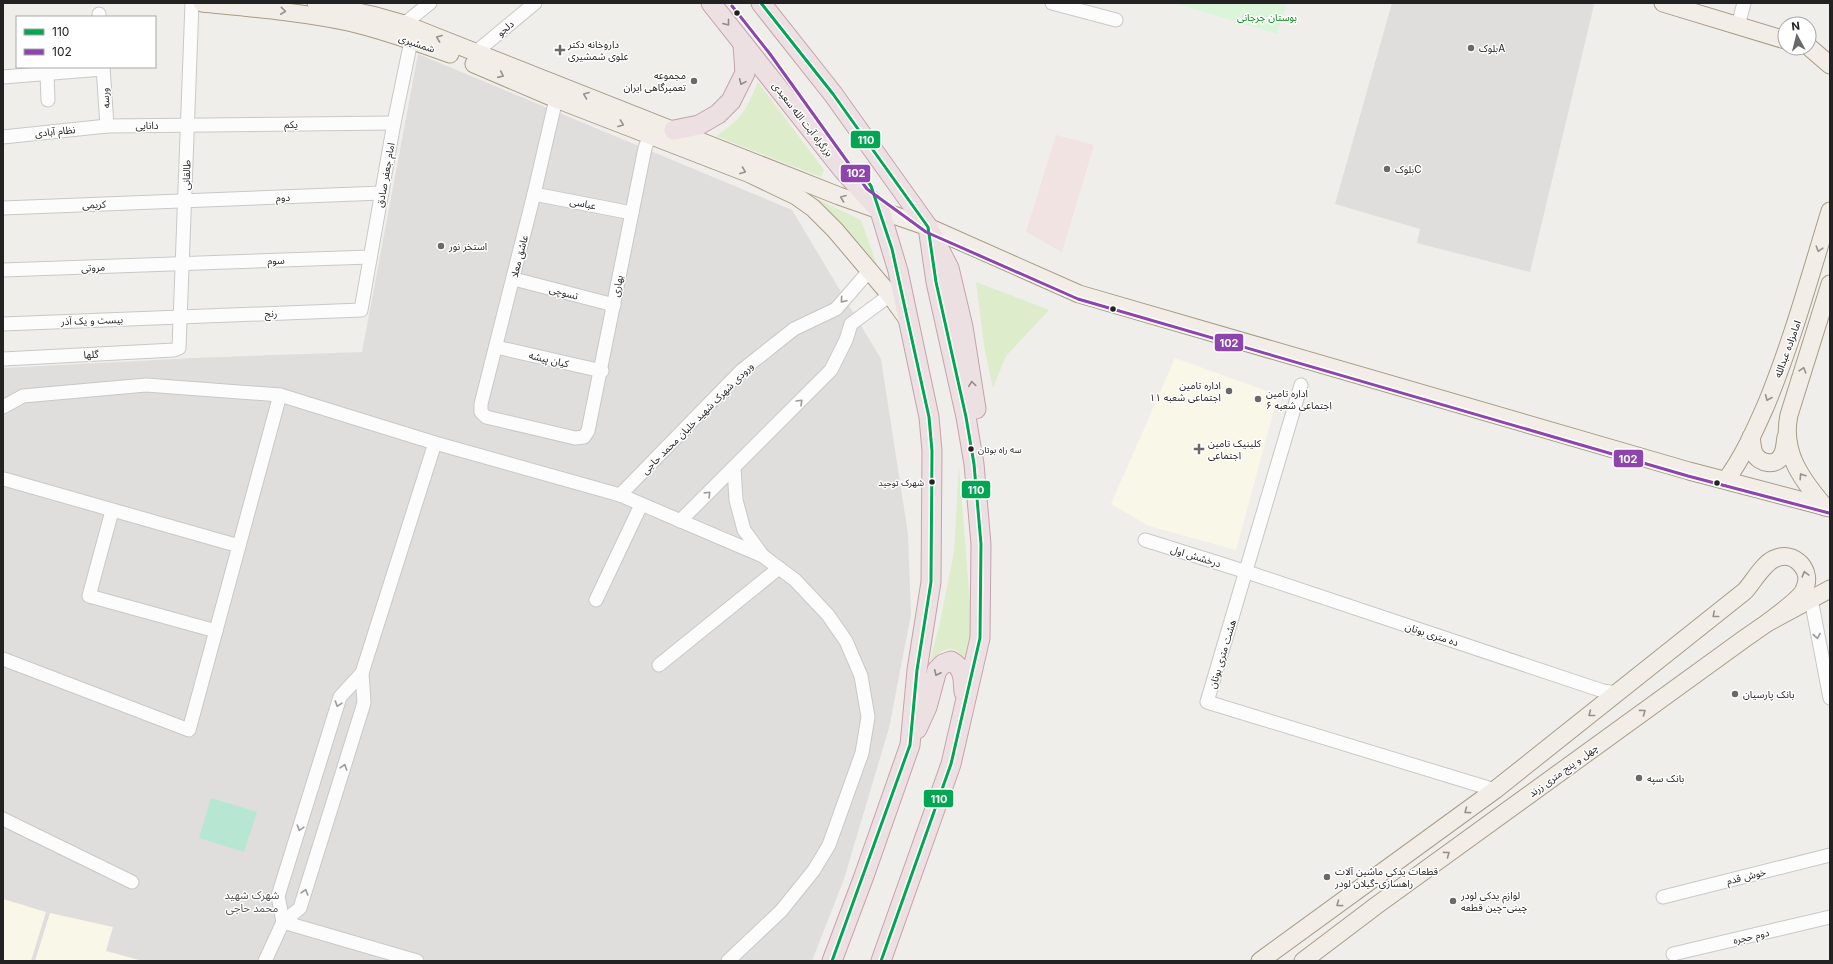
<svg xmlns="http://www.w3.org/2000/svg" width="1833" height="964" viewBox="0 0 1833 964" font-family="Inter,'Noto Sans Arabic',sans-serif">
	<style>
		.residential { fill: #dfdedc }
		.commercial { fill: #f1e3e1 }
		.education { fill: #f8f7e8 }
		.grass { fill: #ddeccb }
		.park { fill: #daf5da }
		.pitch { fill: #b7e6d2 }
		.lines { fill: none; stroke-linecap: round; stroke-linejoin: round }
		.minor-casing { stroke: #c9c8c7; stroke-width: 15 }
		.major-casing { stroke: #a79c86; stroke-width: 19 }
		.highway-casing { stroke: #c5a2ac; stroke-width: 21 }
		.minor { stroke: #fdfcfc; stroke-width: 13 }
		.major { stroke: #f3ede7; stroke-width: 17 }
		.highway { stroke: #ece0e2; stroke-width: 19 }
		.bus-1-casing { stroke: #fff; stroke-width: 6 }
		.bus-2-casing { stroke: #fff; stroke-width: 6 }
		.bus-1 { stroke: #00a651; stroke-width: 3 }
		.bus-2 { stroke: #8e44ad; stroke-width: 3 }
		.oneway { stroke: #95928e }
		.oneway2 { stroke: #918a8c }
		.oneway3 { stroke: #9a9a9a }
		.bus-dot { fill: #222; stroke: #fff; stroke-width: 1.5 }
		.poi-dot { fill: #6a6968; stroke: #fff; stroke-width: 1.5 }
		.labels { text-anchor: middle; stroke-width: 3; stroke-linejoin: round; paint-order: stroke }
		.bus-label { font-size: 9px; fill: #222; stroke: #fff; text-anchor: start }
		.park-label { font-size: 10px; fill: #0c8416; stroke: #fff }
		.street-label { font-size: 10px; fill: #222; stroke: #fff }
		.poi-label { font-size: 10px; fill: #222; stroke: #fff; text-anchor: start }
		.neighbourhood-label { font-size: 11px; fill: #555; stroke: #fff }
		.line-badge { stroke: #fff; stroke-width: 1.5 }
		.badge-label { font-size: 11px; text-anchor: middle; font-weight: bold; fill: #fff }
	</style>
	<rect width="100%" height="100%" fill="#f0eeeb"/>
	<g class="residential">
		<path d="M1392 3H1588L1594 5 1530 272 1417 243 1420 229 1335 204Z"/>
		<path d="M418 54 792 210 881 359 908 534 911 615 889 728 844 879 812 961H3V368L194 358 362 352Z"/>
	</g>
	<path class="commercial" d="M1056 135 1094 145 1062 252 1026 232Z"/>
	<g class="education">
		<path d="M1175 358 1278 395 1236 550 1149 526 1111 504Z"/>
		<path d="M3 899 46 912 31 961H3Z"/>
		<path d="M50 913 113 927 106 951 143 961H35Z"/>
	</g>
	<g class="grass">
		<path d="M758 82 824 170 821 177 716 136C743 118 745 112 758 82Z"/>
		<path d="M790 186 861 220 878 268Z"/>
		<path d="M976 282 1049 310 1006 356 993 388 985 352Z"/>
		<path d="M959 466 971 616V640L967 664C954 641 946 647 930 661L940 623 954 552Z"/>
	</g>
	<path class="park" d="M1174 3H1287L1277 34Z"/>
	<path class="pitch" d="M211 798 257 812 244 852 199 838Z"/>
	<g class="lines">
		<g class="minor-casing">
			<g id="minor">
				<path d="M1052 3 1116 20"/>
				<path d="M99 14V17"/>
				<path d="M404 24 430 3"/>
				<path d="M1738 26 1744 3"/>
				<path d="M476 52 535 3"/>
				<path d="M103 67 107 126"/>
				<path d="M47 74 48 100"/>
				<path d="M3 77 103 69"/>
				<path d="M556 99 534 194 481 404V412L486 417 575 438 584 437 588 431 645 148 650 135"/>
				<path d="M3 137 107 126 394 123"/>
				<path d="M534 194 632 213"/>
				<path d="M3 208 382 193"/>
				<path d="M3 270 370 257"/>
				<path d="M514 279 614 305"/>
				<path d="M3 324 361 310 394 123 411 41"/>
				<path d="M496 347 602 371"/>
				<path d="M3 359 174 350 179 348 192 3"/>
				<path d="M1301 385 1207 702 1495 790"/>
				<path d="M3 407 23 396 146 385 280 395 435 443 620 495 763 556"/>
				<path d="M4 479 239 546"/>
				<path d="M620 495 741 371 794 329 836 309 869 271"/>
				<path d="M112 511 89 596 216 631"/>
				<path d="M680 521 831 370 846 340 851 324 890 295"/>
				<path d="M1145 540 1247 572 1603 691 1618 693"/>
				<path d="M1811 599 1830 698"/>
				<path d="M596 600 641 505"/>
				<path d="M3 659 189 730 280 395"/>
				<path d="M659 665 779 568"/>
				<path d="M3 819 132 882"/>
				<path d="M1663 897 1830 855"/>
				<path d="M283 922 278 896 340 697 362 673"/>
				<path d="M283 922 417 961"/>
				<path d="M1673 954 1830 917"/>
				<path d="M265 961 283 922 300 908 364 703 362 673 435 443"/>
				<path d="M728 961 781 911 814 870 829 845 862 753 868 717 861 676 846 641 828 615 795 580 763 556 744 530 736 500 734 468"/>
			</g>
		</g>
		<g class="major-casing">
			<g id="major">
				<path d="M202 3C251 8 300 12 348 22 383 30 416 42 450 54"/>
				<path d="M316 3 372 15 404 24 839 196 928 227 1079 294 1689 471 1830 508"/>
				<path d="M1663 3 1785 40"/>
				<path d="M1809 47 1830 65"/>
				<path d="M474 64 556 99 750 174 796 196 813 208 835 230 890 295 908 320"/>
				<path d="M1751 437C1752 442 1752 448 1754 453 1759 464 1777 467 1782 455 1785 450 1785 442 1786 437"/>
				<path d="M1726 480C1743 457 1754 432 1766 405 1792 342 1810 276 1830 211"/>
				<path d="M1825 507C1802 480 1781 452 1789 415L1830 284"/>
				<path d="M1260 961 1495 790 1745 591C1753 582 1763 564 1774 559 1794 549 1814 571 1804 590 1800 599 1776 616 1767 623"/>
				<path d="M1303 961 1377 905 1744 639 1767 623 1830 589"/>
			</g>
		</g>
		<g class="highway-casing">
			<g id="highway">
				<path d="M711 3 843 170 880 211 898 271 929 417 932 451 931 582 917 670 910 745 864 876 832 961"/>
				<path d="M761 3 833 94 928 227 949 268 963 327 976 409"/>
				<path d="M674 130 699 125 718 114 731 101 745 73 743 44"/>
				<path d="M917 729 927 707 937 670 943 664 951 661C964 668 963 679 964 692"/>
				<path d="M881 961 951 764 980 638 981 544 974 464 966 417 936 282 928 227"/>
			</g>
		</g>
		<use href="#minor" class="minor"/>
		<use href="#major" class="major"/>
		<use href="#highway" class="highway"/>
		<g class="bus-1-casing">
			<g id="bus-1">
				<path d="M761 3 833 94 928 227 936 282 966 417 974 464 981 544 980 638 951 764 881 961"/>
				<path d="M832 961 910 745 917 670 931 582 932 451 929 417 892 249 871 186 857 167"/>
			</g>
		</g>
		<g class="bus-2-casing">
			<path id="bus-2" d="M732 6 770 54 867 189 926 232 1078 299 1688 476 1829 513"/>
		</g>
		<use href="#bus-1" class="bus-1"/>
		<use href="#bus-2" class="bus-2"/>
	</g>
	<defs><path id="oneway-chevron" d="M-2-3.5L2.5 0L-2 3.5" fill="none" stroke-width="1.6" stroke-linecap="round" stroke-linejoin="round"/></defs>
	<g class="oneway">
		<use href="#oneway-chevron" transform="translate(283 11) rotate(6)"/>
		<use href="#oneway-chevron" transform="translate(439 38) rotate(-159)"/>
		<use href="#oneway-chevron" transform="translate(501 75) rotate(24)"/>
		<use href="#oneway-chevron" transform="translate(586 95) rotate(-159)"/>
		<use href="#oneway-chevron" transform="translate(621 124) rotate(21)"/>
		<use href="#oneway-chevron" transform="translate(743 171) rotate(21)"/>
		<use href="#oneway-chevron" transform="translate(843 198) rotate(-159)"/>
		<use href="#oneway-chevron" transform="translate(1819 249) rotate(107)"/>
		<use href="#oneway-chevron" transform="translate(1803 370) rotate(-73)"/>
		<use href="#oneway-chevron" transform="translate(1768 398) rotate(113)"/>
		<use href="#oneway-chevron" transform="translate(1802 476) rotate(-123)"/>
		<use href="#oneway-chevron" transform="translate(1805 574) rotate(-105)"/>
		<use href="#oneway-chevron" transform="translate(1715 615) rotate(141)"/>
		<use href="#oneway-chevron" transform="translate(1643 712) rotate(-36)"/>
		<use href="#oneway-chevron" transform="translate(1591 714) rotate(142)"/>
		<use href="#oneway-chevron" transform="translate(1467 811) rotate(143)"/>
		<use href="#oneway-chevron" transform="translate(1447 854) rotate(-36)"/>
		<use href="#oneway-chevron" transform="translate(1339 904) rotate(144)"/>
	</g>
	<g class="oneway2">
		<use href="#oneway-chevron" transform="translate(727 23) rotate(52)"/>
		<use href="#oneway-chevron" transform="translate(742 82) rotate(114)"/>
		<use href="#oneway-chevron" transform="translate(972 384) rotate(-98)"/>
		<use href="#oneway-chevron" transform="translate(937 673) rotate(115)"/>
	</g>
	<g class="oneway3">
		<use href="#oneway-chevron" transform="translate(843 300) rotate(131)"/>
		<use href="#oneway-chevron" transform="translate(800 402) rotate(-45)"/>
		<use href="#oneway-chevron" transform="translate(708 494) rotate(-45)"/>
		<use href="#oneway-chevron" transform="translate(1817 636) rotate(80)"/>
		<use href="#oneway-chevron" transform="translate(338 704) rotate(108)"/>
		<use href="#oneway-chevron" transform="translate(344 767) rotate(-73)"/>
		<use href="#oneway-chevron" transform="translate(300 828) rotate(107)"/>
		<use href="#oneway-chevron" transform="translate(305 892) rotate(-73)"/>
	</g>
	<g class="bus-dot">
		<circle cx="737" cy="13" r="3.5"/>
		<circle cx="1113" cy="309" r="3.5"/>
		<circle cx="971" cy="449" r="3.5"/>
		<circle cx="932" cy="482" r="3.5"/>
		<circle cx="1717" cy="483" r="3.5"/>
	</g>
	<g class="poi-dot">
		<circle cx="1471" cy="48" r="4"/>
		<path d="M558 44h4v4h4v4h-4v4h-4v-4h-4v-4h4z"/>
		<circle cx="694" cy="81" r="4"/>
		<circle cx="1387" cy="169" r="4"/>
		<circle cx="441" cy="246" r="4"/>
		<circle cx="1229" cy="391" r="4"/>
		<circle cx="1258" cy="399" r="4"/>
		<path d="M1197 443h4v4h4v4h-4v4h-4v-4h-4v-4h4z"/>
		<circle cx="1735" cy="694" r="4"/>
		<circle cx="1639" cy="778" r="4"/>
		<circle cx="1327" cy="877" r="4"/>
		<circle cx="1453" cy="901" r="4"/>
	</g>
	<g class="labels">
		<g class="bus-label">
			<text x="978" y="453">سه راه بوتان</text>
			<text x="924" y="486" text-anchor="end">شهرک توحید</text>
		</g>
		<g class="park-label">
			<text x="1267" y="21">بوستان جرجانی</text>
		</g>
		<g class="street-label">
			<text transform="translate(505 28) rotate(-40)" y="4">دلجو</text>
			<text transform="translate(417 43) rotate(19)" y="4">شمشیری</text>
			<text transform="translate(105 98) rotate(-94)" y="4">ورسه</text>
			<text transform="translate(803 119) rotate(52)" y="4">بزرگراه آیت الله سعیدی</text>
			<text transform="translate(291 124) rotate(-1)" y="4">یکم</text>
			<text transform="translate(147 125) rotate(-1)" y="4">دانایی</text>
			<text transform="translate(55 131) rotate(-6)" y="4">نظام آبادی</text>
			<text transform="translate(186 175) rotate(-88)" y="4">طالقانی</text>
			<text transform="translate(385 175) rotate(-80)" y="4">امام جعفر صادق</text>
			<text transform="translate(283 197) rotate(-2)" y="4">دوم</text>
			<text transform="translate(583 203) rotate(11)" y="4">عباسی</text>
			<text transform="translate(94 204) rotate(-2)" y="4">کریمی</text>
			<text transform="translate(519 256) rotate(-76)" y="4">عاشق معلا</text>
			<text transform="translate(276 260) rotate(-2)" y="4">سوم</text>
			<text transform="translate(93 267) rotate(-2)" y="4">مروتی</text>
			<text transform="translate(617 286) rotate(-79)" y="4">بهاری</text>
			<text transform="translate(564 292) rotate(15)" y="4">تسوچی</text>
			<text transform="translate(271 313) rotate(-2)" y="4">رنج</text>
			<text transform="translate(92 320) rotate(-2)" y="4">بیست و یک آذر</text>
			<text transform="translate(1787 349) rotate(-70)" y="4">امامزاده عبدالله</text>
			<text transform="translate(91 354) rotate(-3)" y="4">گلها</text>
			<text transform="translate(549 359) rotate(13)" y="4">کیان پیشه</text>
			<text transform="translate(697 418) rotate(-45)" y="4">ورودی شهرک شهید خلبان محمد حاجی</text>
			<text transform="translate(1196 556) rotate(17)" y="4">درخشش اول</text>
			<text transform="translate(1432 634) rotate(18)" y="4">ده متری بوتان</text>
			<text transform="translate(1222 654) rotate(-73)" y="4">هشت متری بوتان</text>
			<text transform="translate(1563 770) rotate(-36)" y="4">چهل و پنج متری زرند</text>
			<text transform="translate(1746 876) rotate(-14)" y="4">خوش قدم</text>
			<text transform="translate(1751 936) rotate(-13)" y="4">دوم حجره</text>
		</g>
		<g class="poi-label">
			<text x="568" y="48">داروخانه دکتر<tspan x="568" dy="12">علوی شمشیری</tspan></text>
			<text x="1479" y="52">بلوکA</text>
			<text x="686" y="79" text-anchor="end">مجموعه<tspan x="686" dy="12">تعمیرگاهی ایران</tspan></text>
			<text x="1395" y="173">بلوکC</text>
			<text x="449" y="250">استخر نور</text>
			<text x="1221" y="389" text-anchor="end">اداره تامین<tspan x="1221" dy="12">اجتماعی شعبه ۱۱</tspan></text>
			<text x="1266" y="397">اداره تامین<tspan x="1266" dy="12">اجتماعی شعبه ۶</tspan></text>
			<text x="1208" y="447">کلینیک تامین<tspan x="1208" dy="12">اجتماعی</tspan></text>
			<text x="1743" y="698">بانک پارسیان</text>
			<text x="1647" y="782">بانک سپه</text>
			<text x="1335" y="875">قطعات یدکی ماشین آلات<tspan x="1335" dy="12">راهسازی-گیلان لودر</tspan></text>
			<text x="1461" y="899">لوازم یدکی لودر<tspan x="1461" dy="12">چینی-چین قطعه</tspan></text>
		</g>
		<g class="neighbourhood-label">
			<text x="252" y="899">شهرک شهید<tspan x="252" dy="13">محمد حاجی</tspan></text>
		</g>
	</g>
	<g class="line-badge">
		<rect x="850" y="130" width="31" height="19" rx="4" fill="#00a651"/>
		<rect x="840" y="164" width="31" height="19" rx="4" fill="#8e44ad"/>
		<rect x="1214" y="333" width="30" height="19" rx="4" fill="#8e44ad"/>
		<rect x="1613" y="449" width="31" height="19" rx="4" fill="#8e44ad"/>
		<rect x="961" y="480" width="30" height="19" rx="4" fill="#00a651"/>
		<rect x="923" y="789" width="31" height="19" rx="4" fill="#00a651"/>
	</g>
	<g class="badge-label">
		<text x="866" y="144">110</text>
		<text x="856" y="177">102</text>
		<text x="1229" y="347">102</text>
		<text x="1628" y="463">102</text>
		<text x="976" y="494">110</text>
		<text x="939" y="803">110</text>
	</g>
	<rect width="1833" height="964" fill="none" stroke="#222222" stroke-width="8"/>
	<rect x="16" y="16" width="140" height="52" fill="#ffffff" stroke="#a7a7a7"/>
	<rect x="24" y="29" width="20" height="6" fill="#00a651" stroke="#a7a7a7"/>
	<text x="52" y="36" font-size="12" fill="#222222">110</text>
	<rect x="24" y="49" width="20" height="6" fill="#8e44ad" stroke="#a7a7a7"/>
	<text x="52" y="56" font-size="12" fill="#222222">102</text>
	<g transform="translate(1797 36) rotate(353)"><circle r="19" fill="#ffffff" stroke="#a7a7a7"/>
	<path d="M0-3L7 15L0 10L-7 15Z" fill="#6a6968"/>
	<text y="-6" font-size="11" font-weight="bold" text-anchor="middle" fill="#222222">N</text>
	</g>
</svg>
